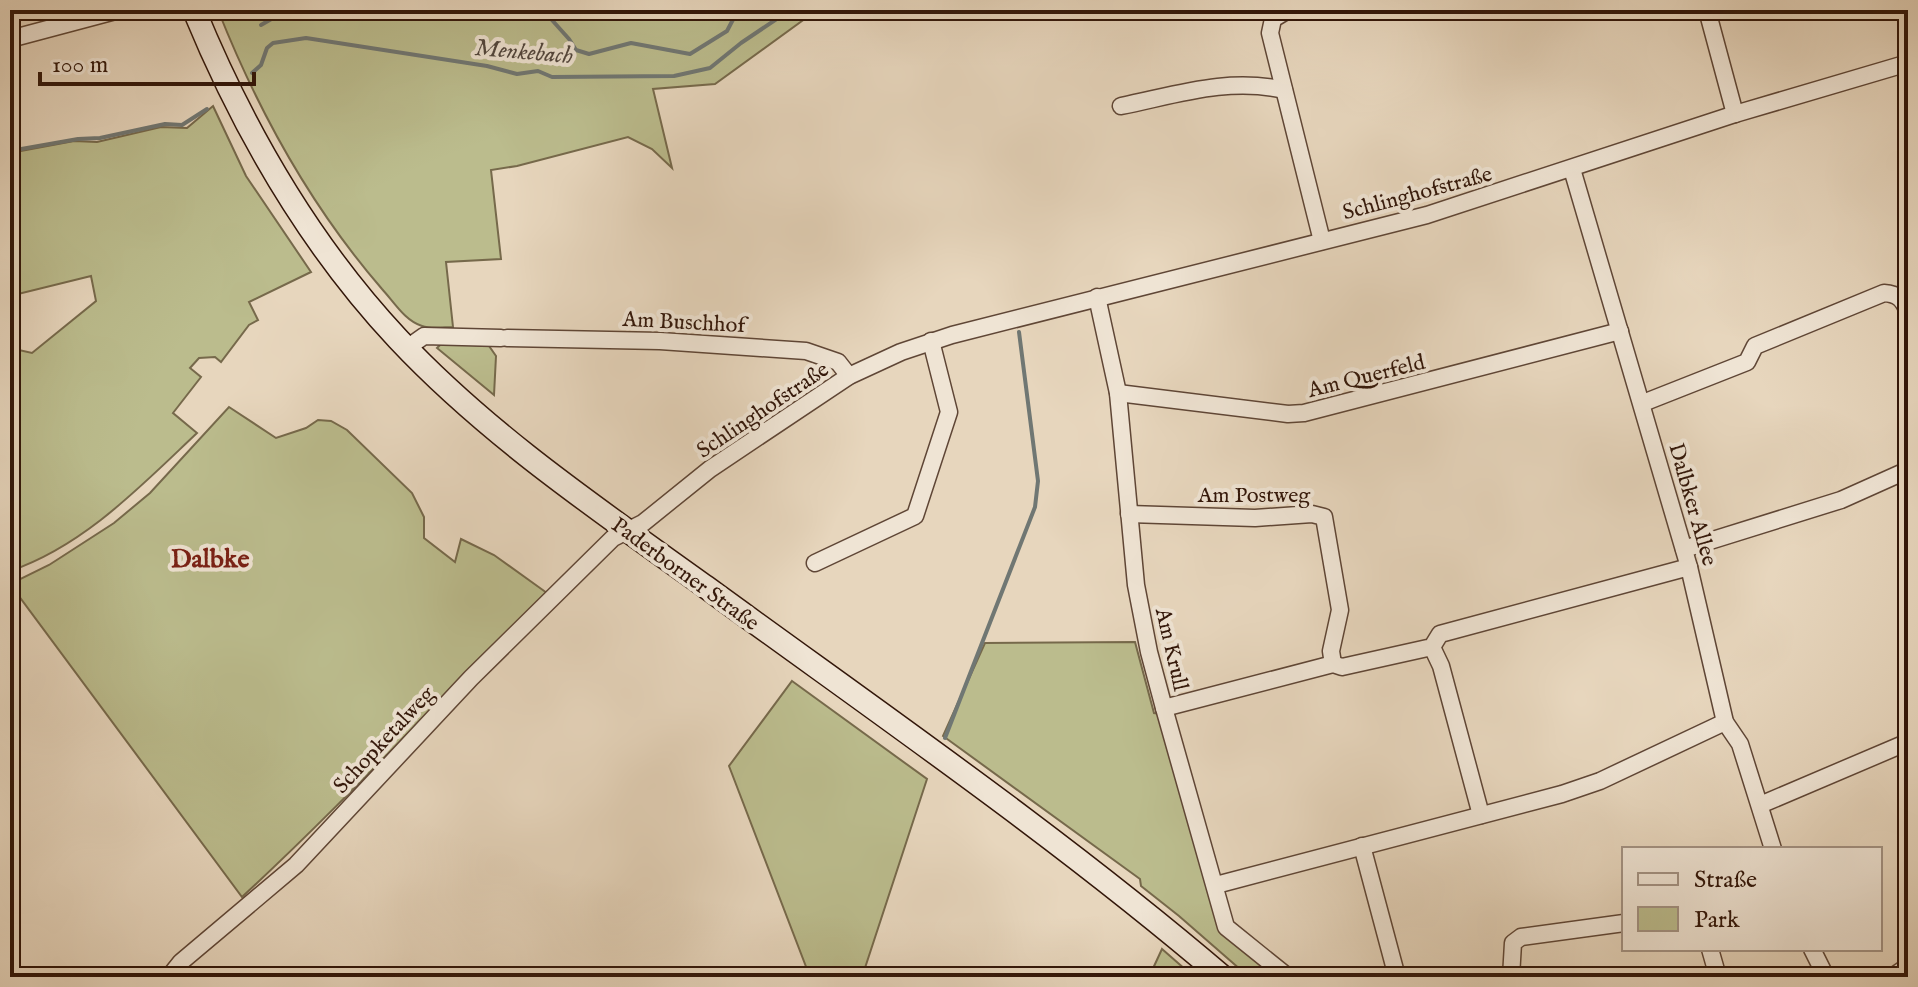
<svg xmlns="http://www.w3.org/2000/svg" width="1918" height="987" viewBox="0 0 1918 987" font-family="'IM FELL English',serif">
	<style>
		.green { fill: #bbbc8d; stroke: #76694b; stroke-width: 2 }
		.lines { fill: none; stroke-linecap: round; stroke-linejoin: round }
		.stream { stroke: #707773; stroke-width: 4 }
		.street-casing { stroke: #5f4636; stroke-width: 19 }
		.secondary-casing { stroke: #321609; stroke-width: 25 }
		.street { stroke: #efe4d4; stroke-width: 16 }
		.secondary { stroke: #efe4d4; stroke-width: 22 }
		.labels { text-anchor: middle; stroke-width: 8; stroke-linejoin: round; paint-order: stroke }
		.street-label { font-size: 22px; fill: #321609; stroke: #efe4d4 }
		.water-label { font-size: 24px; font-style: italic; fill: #51463e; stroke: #efe4d4 }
		.quarter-label { font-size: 26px; font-weight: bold; fill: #7a1f14; stroke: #efe4d4 }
	</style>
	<rect width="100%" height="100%" fill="#e7d6bd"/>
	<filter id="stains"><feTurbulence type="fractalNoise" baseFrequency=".0025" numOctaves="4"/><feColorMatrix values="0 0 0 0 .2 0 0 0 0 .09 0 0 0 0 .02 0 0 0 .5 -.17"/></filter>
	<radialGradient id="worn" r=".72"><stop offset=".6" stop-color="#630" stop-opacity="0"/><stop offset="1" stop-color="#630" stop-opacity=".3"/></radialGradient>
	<g class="green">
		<path d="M218 10H817L715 84 653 89 672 168 652 149 628 137 517 166 491 170 501 259 446 262 453 327C444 327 431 329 422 326 405 321 394 302 382 289 311 207 258 111 218 10Z"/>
		<path d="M213 106 246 176 311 272 249 302 258 320 249 325 221 362 215 357 199 358 190 368 201 377 173 413 197 433C142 485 84 546 10 571V348L32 353 96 301 91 276 10 296V153L74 141 97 142 161 127 187 128Z"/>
		<path d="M442 343 489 346 496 356 494 395 437 348Z"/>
		<path d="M229 407 276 438 306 428 318 420 331 421 347 430 412 493 424 517V538L455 562 461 539 494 555 547 593C444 694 348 799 242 897L10 584 49 565 114 523 150 493Z"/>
		<path d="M1135 642 1154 713 1161 714 1221 929 1280 977H1249L1179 916 1141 886 1140 879 943 736 985 643Z"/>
		<path d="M792 681 927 779 862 977H810L729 766Z"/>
		<path d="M1162 949 1194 977H1149Z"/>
	</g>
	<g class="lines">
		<g class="stream">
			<path d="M543 10 569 39 576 50 589 54 631 43 690 54 727 31 738 10"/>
			<path d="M961 16 965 10"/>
			<path d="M261 25 287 10"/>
			<path d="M252 73 261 65 267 48 273 43 306 38 487 66 517 74 538 71 552 77 674 76 710 68 741 43 790 10"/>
			<path d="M10 151 78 139 100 138 165 124 182 125 207 109"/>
			<path d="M945 738 1035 507 1038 481 1019 332"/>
		</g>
		<g class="street-casing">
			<g id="street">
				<path d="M1288 10 1273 19 1270 33 1322 241"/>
				<path d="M1707 10 1735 114"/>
				<path d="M10 39 119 10"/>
				<path d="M1121 106C1176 95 1228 77 1284 90"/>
				<path d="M1572 169 1689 567 1725 722 1740 744 1773 849"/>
				<path d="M1097 297 1118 393 1136 585 1149 652 1164 708 1226 927 1288 977"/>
				<path d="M507 338 660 341 806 351 838 362 849 376"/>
				<path d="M407 348 424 336 501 338"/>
				<path d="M1118 393 1288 414 1304 413 1620 331"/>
				<path d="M1643 403 1747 362 1755 346 1884 293C1898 294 1903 299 1908 312"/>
				<path d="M1129 514 1255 518 1312 514 1324 517 1340 610 1331 651 1333 664"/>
				<path d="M1684 549 1841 500 1908 470"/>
				<path d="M815 563 915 516 949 412 931 341"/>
				<path d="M1432 647 1441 666 1481 815"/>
				<path d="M1164 708 1333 664 1342 667 1432 647 1440 634 1689 567"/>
				<path d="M1760 805 1908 742"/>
				<path d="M1362 846 1397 977"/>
				<path d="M1216 885 1562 794 1600 781 1725 722"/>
				<path d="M1710 949 1718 977"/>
				<path d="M1812 949 1826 977"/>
				<path d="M169 977 181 962 296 865 471 678 613 538 643 523 710 469 849 376 901 352 952 335 1427 215 1735 114 1908 63"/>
				<path d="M1511 977 1513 943 1521 937 1624 923"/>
				<path d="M1892 977 1908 966"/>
			</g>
		</g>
		<g class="secondary-casing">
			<path id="secondary" d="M194 10C243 129 309 244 398 339 488 435 599 510 706 587 880 714 1059 837 1223 977"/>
		</g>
		<use href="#street" class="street"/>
		<use href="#secondary" class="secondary"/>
	</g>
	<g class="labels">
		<g class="street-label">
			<text transform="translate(1417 192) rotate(-15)" y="8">Schlinghofstraße</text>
			<text transform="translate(684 321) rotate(3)" y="8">Am Buschhof</text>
			<text transform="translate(1366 375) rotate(-14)" y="8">Am Querfeld</text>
			<text transform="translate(762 409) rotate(-34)" y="8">Schlinghofstraße</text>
			<text x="1254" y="502">Am Postweg</text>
			<text transform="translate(1694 504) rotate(74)" y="8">Dalbker Allee</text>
			<text transform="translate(686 573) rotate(36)" y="8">Paderborner Straße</text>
			<text transform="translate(1173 649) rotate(77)" y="8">Am Krull</text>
			<text transform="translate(383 739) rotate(-47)" y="8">Schopketalweg</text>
		</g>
		<g class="water-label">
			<text transform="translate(524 51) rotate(5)" y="8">Menkebach</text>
		</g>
		<g class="quarter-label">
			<text x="210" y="567">Dalbke</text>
		</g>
	</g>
	<rect width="1918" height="987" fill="none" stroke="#e7d6bd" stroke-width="40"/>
	<rect x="12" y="12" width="1894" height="963" fill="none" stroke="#321609" stroke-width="4"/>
	<rect x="20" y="20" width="1878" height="947" fill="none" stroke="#321609" stroke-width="2"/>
	<rect x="1622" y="847" width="260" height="104" fill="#efe4d4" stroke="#a39283" stroke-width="2"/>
	<rect x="1638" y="873" width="40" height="12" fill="#efe4d4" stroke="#a39283" stroke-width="2"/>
	<text x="1694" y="887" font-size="24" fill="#321609">Straße</text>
	<rect x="1638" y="907" width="40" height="24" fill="#bbbc8d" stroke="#a39283" stroke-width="2"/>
	<text x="1694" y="927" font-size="24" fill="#321609">Park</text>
	<path d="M40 72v12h214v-12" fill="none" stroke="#321609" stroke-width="4"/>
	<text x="52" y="72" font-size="24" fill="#321609" stroke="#efe4d4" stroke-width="6" paint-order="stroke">100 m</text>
	<rect width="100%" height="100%" filter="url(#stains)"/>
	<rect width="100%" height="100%" fill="url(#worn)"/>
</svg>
